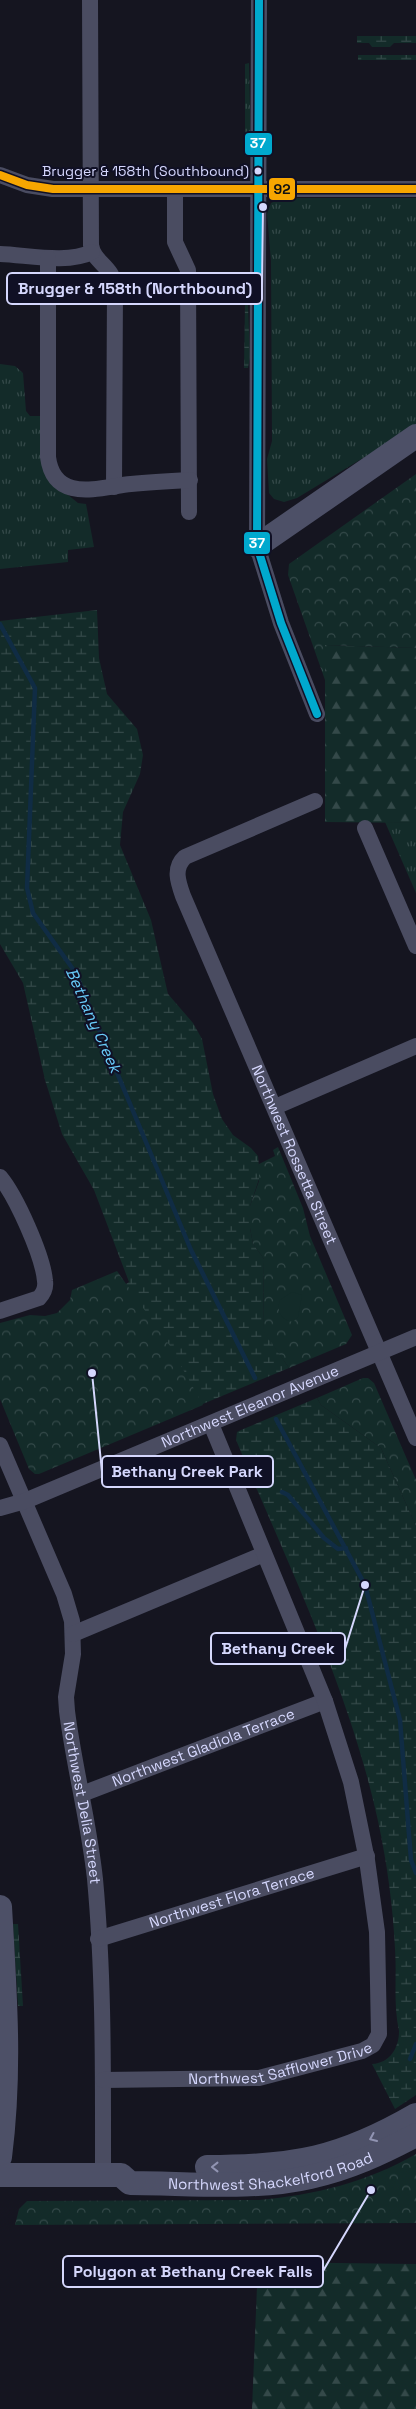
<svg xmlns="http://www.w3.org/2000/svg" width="416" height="2409" viewBox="0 0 416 2409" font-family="'Space Grotesk',sans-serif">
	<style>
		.grass { fill: url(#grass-tufts) }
		.forest { fill: url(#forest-firs) }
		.wetland { fill: url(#wetland-marsh) }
		.park { fill: url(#park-crowns) }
		.pitch { fill: #132b29 }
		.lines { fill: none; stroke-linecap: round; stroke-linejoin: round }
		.stream { stroke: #102c44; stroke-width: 4.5 }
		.street { stroke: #4a4c61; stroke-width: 16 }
		.secondary { stroke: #4d5067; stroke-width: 24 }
		.bus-1-casing { stroke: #101025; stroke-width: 11 }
		.bus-2-casing { stroke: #101025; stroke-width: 11 }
		.bus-1 { stroke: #00a9ce; stroke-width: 8 }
		.bus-2 { stroke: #f7a600; stroke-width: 8 }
		.oneway { stroke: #9194b2 }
		.bus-dot { fill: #d5d7fd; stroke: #101025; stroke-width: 2 }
		.labels { text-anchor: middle; stroke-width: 4; stroke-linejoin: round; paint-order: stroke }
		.bus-label { font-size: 14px; fill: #d5d7fd; stroke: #101025; text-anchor: end }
		.street-label { font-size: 15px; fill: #d5d7fd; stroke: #101025 }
		.water-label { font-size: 16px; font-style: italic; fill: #68caf8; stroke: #101025 }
		.leader { fill: none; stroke: #d5d7fd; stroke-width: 2 }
		.callout-dot { fill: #d5d7fd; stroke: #101025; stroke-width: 2 }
		.callout { fill: #101025; stroke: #d5d7fd; stroke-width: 2 }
		.callout-label { font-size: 16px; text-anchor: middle; font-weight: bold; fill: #d5d7fd }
		.line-badge { stroke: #101025; stroke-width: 2 }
		.badge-label { font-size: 14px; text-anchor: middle; font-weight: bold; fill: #fff }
		.pale-badge-label { font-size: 14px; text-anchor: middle; font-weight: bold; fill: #111 }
	</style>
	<defs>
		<pattern id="grass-tufts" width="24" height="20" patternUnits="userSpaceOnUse" patternTransform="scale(1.25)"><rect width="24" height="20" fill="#132b29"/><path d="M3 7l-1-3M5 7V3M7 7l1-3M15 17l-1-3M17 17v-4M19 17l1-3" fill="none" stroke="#344949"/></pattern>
		<pattern id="forest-firs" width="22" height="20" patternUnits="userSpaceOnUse" patternTransform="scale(1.25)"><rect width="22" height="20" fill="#132b29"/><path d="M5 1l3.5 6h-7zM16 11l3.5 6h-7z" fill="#344949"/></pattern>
		<pattern id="wetland-marsh" width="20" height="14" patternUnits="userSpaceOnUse" patternTransform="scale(1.25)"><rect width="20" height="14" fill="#132b29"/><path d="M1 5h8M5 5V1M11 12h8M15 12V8" fill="none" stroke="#344949"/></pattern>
		<pattern id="park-crowns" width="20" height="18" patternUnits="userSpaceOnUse" patternTransform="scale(1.25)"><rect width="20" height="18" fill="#132b29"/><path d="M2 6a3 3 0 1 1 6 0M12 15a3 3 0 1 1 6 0" fill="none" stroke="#344949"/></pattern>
	</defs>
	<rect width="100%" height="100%" fill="#151520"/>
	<g class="grass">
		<path d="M249 63 251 156H245V64Z"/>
		<path d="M282 198H416V426L297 498 284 502 274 499 269 493 267 459 272 441 271 261 267 214 271 203Z"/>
		<path d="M0 364 15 366 23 373 26 411 30 416H40L51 481 78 503 86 504 94 547 68 550V562L0 569Z"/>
		<path d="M385 822 416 823V893Z"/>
	</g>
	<g class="forest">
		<path d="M325 645 416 648V823L325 822Z"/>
		<path d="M258 2262 416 2264V2409H252Z"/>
	</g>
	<g class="wetland">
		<path d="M357 36H416V43H394L390 47H372L369 43H357Z"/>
		<rect x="358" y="55" width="58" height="5"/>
		<path d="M245 304H248L250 357 248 368H244Z"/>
		<path d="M97 610 99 658 107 694 137 729 143 755 140 774 123 812 120 845 151 920 168 994 193 1023 202 1039 213 1094 222 1119 233 1135 251 1148 258 1156 260 1176 250 1206V1228L253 1244 264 1259 263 1330 289 1368 198 1406 119 1289 129 1282 94 1190 62 1134 45 1080 23 983 0 944V621Z"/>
		<path d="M317 1398 321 1405 381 1448 416 1526V2095L395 2109 372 2064C390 2063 399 2048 399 2031 393 2005 397 1975 395 1949 393 1906 387 1863 378 1821 349 1688 288 1565 236 1440L237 1432 241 1430Z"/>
		<path d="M13 1924H18L23 2006H18Z"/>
	</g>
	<g class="park">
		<path d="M416 474V648L325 645V680L288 575 289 564Z"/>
		<path d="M278 1147 303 1208 310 1236 352 1335 346 1344 289 1368 263 1331 264 1259 253 1244 250 1228V1206L259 1181V1164L275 1156 273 1150Z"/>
		<path d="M117 1271 170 1346 203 1405 39 1474H35L29 1469 0 1399V1323L30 1315 45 1316 57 1313 70 1300 72 1290Z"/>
		<path d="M363 1378H368L374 1383 416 1480V1526L381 1448 321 1405 317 1398Z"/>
		<path d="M416 2154V2223L15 2225 19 2209 27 2201 259 2200C314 2195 368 2182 416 2154Z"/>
	</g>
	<path class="pitch" d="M292 1292 302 1295 298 1317 293 1322C282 1320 276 1312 280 1300Z"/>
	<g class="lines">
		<g class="stream">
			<path d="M0 624 35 688 27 888 33 913 75 972 191 1250 255 1378"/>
			<path d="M276 1419 365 1585 400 1720 411 1860 416 1873"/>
			<path d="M282 1492 288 1495 324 1538 338 1549 346 1548"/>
			<path d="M410 2059 416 2044"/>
		</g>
		<g class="street">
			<path d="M90 0 91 245C94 264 113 265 115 288L114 487"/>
			<path d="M259 0 257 546 281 623 317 714"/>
			<path d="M0 175 27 185 53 189H416"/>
			<path d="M175 190V242L188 270 189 512"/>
			<path d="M0 254C28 255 67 264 92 252"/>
			<path d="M48 258V457C54 504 100 487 131 484 151 482 170 481 190 480"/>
			<path id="s1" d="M315 801 185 857C173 868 178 882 183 896L416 1438"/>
			<path d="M365 828 416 946"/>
			<path d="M275 1107 416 1046"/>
			<path d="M0 1177C16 1196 43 1256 45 1281 46 1288 44 1293 39 1298L0 1311"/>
			<path id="s2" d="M0 1445 64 1594 72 1621 73 1654 66 1697 67 1711C74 1767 89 1822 95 1879 104 1977 103 2076 103 2175"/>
			<path id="s3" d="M0 1508 25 1501 416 1337"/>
			<path d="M73 1634 264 1554"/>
			<path id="s4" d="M82 1794 325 1701"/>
			<path id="s5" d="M98 1939 367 1856"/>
			<path id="s6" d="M103 2080 259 2078 362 2051 373 2045 379 2034 377 1932 367 1860 351 1782 325 1701 211 1424"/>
		</g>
		<g class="secondary">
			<path d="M257 546 416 436"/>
			<path d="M0 1907C5 1993 11 2071 0 2157"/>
			<path d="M207 2167C294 2167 340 2159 416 2115"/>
			<path id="s7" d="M0 2175H121L130 2183C188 2183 254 2190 310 2177 348 2169 382 2153 416 2135"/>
		</g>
		<g class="bus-1-casing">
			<path id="bus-1" d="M259 0 257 546 281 623 317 714"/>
		</g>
		<g class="bus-2-casing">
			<path id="bus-2" d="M0 175 27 185 53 189H416"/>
		</g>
		<use href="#bus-1" class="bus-1"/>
		<use href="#bus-2" class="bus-2"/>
	</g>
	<defs><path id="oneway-chevron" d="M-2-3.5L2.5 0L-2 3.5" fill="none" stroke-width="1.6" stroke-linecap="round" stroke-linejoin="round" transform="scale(1.25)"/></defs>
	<g class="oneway">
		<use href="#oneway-chevron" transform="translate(373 2138) rotate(156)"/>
		<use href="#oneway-chevron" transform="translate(215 2167) rotate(-180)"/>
	</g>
	<circle class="bus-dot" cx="258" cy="171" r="4.5"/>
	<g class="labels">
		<g class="bus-label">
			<text x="249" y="176">Brugger &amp; 158th (Southbound)</text>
		</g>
		<g class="street-label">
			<text dy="5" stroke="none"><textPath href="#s1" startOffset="465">Northwest Rossetta Street</textPath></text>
			<text dy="5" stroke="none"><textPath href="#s3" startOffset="270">Northwest Eleanor Avenue</textPath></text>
			<text dy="5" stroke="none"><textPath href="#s4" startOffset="130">Northwest Gladiola Terrace</textPath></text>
			<text dy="5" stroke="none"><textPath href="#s2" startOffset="374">Northwest Delia Street</textPath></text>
			<text dy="5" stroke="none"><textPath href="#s5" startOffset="140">Northwest Flora Terrace</textPath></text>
			<text dy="5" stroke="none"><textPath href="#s6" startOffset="179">Northwest Safflower Drive</textPath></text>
			<text dy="5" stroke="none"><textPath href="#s7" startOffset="275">Northwest Shackelford Road</textPath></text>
		</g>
		<g class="water-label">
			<text transform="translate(94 1020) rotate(66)" y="6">Bethany Creek</text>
		</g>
	</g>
	<path class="leader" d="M263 207L262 289M92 1373L102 1472M365 1585L345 1649M371 2190L323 2271"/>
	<g class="callout-dot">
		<circle cx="263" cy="207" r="5"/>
		<circle cx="92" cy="1373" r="5"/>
		<circle cx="365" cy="1585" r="5"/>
		<circle cx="371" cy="2190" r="5"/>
	</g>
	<g class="callout">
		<rect x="7" y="273" width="255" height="31" rx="5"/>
		<rect x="102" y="1456" width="171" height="31" rx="5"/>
		<rect x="211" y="1633" width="134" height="31" rx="5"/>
		<rect x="63" y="2256" width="260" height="31" rx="5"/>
	</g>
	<g class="callout-label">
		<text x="135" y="294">Brugger &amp; 158th (Northbound)</text>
		<text x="187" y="1477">Bethany Creek Park</text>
		<text x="278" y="1654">Bethany Creek</text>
		<text x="193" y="2277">Polygon at Bethany Creek Falls</text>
	</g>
	<g class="line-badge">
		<rect x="244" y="132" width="29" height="24" rx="5" fill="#00a9ce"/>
		<rect x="268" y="177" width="28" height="24" rx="5" fill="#f7a600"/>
		<rect x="243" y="531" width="28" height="24" rx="5" fill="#00a9ce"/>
	</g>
	<g class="badge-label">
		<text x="258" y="148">37</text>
		<text x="257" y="548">37</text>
	</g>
	<g class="pale-badge-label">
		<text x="282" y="194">92</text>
	</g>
</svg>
